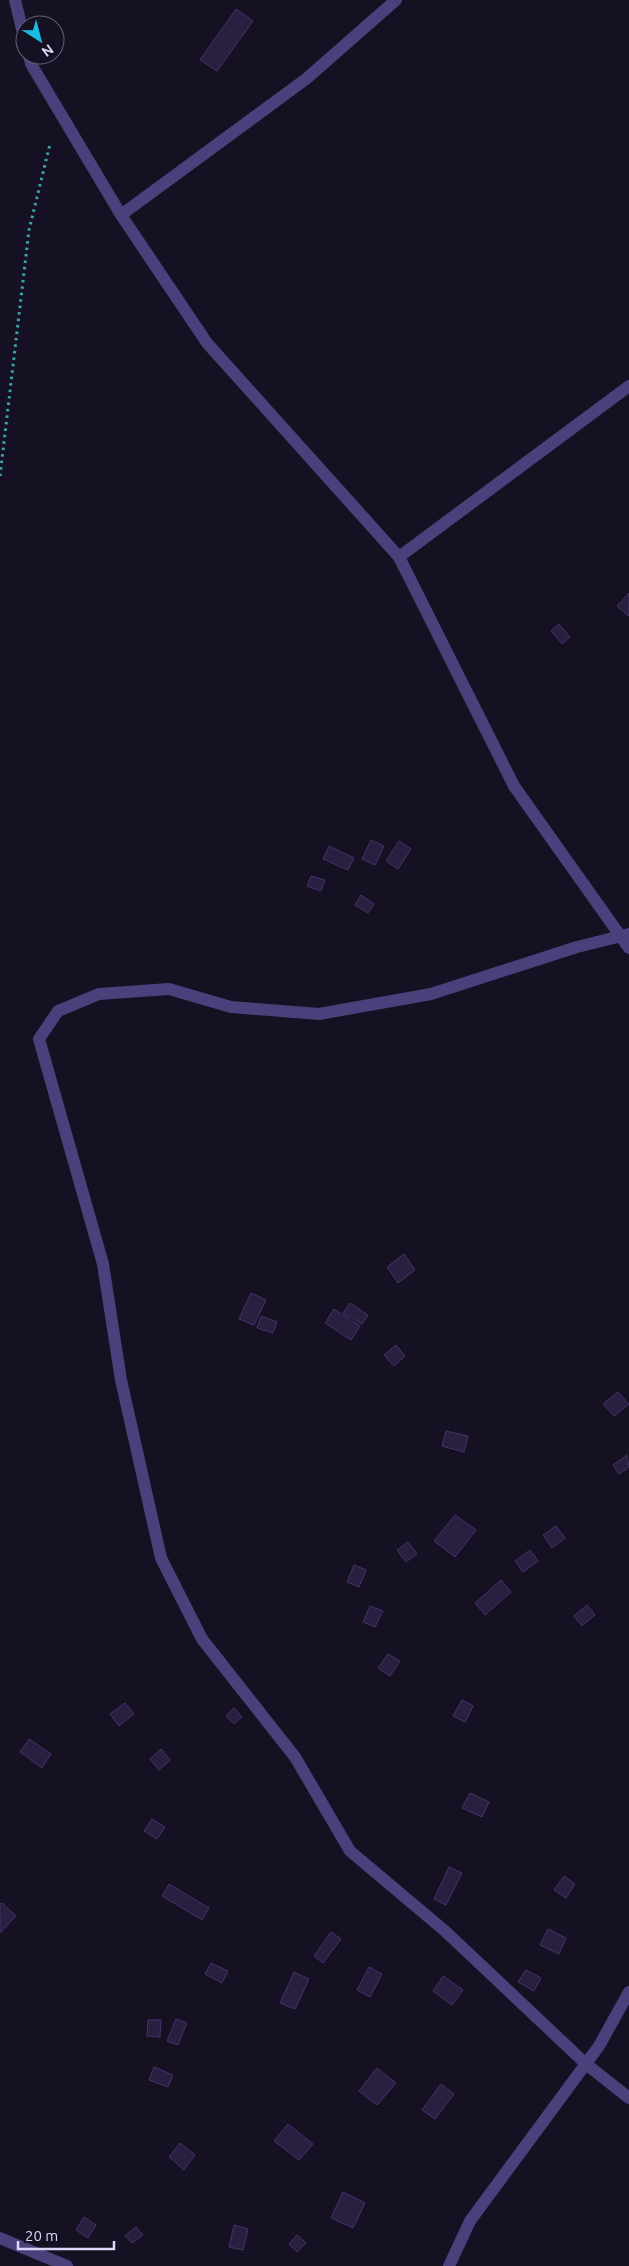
<svg xmlns="http://www.w3.org/2000/svg" width="629" height="2266" viewBox="0 0 629 2266" font-family="Ubuntu,sans-serif">
	<style>
		.building { fill: #291f41; stroke: #44336b }
		.lines { fill: none; stroke-linecap: round; stroke-linejoin: round }
		.path { stroke: #3ca5a9; stroke-width: 3; stroke-dasharray: 2.5 4; stroke-linecap: butt }
		.minor { stroke: #49417c; stroke-width: 12 }
	</style>
	<rect width="100%" height="100%" fill="#151122"/>
	<g class="building">
		<path d="M236 9 253 21 217 71 200 60Z"/>
		<path d="M629 593V615L628 616 617 606Z"/>
		<path d="M559 624 570 637 562 644 551 631Z"/>
		<path d="M371 840 384 846 375 865 362 859Z"/>
		<path d="M399 841 411 849 398 869 386 861Z"/>
		<path d="M329 846 354 858 348 870 323 859Z"/>
		<path d="M311 876 325 880 321 891 307 886Z"/>
		<path d="M361 895 374 904 368 913 355 905Z"/>
		<path d="M404 1254 415 1270 398 1283 387 1267Z"/>
		<path d="M251 1293 266 1300 254 1325 239 1319Z"/>
		<path d="M350 1303 368 1315 362 1324 343 1313Z"/>
		<path d="M334 1309 360 1326 351 1340 325 1323Z"/>
		<path d="M261 1316 277 1322 273 1333 257 1328Z"/>
		<path d="M396 1345 405 1356 394 1366 384 1355Z"/>
		<path d="M618 1392 629 1404 614 1416 603 1404Z"/>
		<path d="M446 1431 468 1436 464 1452 442 1446Z"/>
		<path d="M627 1455 629 1467 619 1474 613 1465Z"/>
		<path d="M455 1515 476 1530 455 1557 434 1541Z"/>
		<path d="M556 1526 565 1538 552 1548 543 1535Z"/>
		<path d="M408 1542 417 1554 406 1562 397 1550Z"/>
		<path d="M530 1550 538 1561 523 1572 515 1561Z"/>
		<path d="M354 1565 366 1570 359 1587 347 1582Z"/>
		<path d="M501 1580 511 1592 485 1615 475 1603Z"/>
		<path d="M587 1605 595 1615 582 1626 574 1616Z"/>
		<path d="M370 1606 383 1611 375 1627 363 1622Z"/>
		<path d="M388 1654 400 1661 390 1676 378 1668Z"/>
		<path d="M462 1700 473 1706 465 1722 453 1716Z"/>
		<path d="M125 1703 134 1714 119 1726 110 1714Z"/>
		<path d="M234 1708 242 1717 234 1724 226 1716Z"/>
		<path d="M29 1739 51 1754 42 1768 20 1752Z"/>
		<path d="M161 1749 170 1760 159 1770 150 1759Z"/>
		<path d="M470 1793 489 1802 482 1817 462 1808Z"/>
		<path d="M152 1819 165 1827 157 1839 144 1831Z"/>
		<path d="M449 1867 462 1873 446 1905 434 1899Z"/>
		<path d="M564 1876 575 1884 566 1898 554 1890Z"/>
		<path d="M169 1884 209 1908 202 1920 162 1896Z"/>
		<path d="M2 1903 16 1916 0 1933V1904Z"/>
		<path d="M548 1929 566 1938 559 1954 540 1945Z"/>
		<path d="M331 1932 341 1939 323 1963 314 1956Z"/>
		<path d="M211 1963 228 1971 222 1983 205 1974Z"/>
		<path d="M369 1967 382 1974 370 1997 357 1990Z"/>
		<path d="M526 1970 541 1978 534 1991 518 1982Z"/>
		<path d="M294 1972 309 1979 295 2009 280 2003Z"/>
		<path d="M443 1976 463 1990 452 2005 433 1991Z"/>
		<path d="M176 2019 187 2023 178 2045 167 2041Z"/>
		<path d="M148 2020H161L160 2037 147 2036Z"/>
		<path d="M154 2067 173 2075 168 2087 149 2080Z"/>
		<path d="M377 2068 396 2083 377 2105 359 2091Z"/>
		<path d="M441 2084 454 2094 435 2119 422 2110Z"/>
		<path d="M288 2124 313 2144 299 2160 274 2141Z"/>
		<path d="M180 2143 195 2155 184 2170 169 2157Z"/>
		<path d="M343 2192 365 2203 353 2228 331 2218Z"/>
		<path d="M84 2217 96 2225 88 2238 76 2230Z"/>
		<path d="M234 2225 248 2229 243 2250 229 2247Z"/>
		<path d="M136 2227 143 2235 132 2243 125 2236Z"/>
		<path d="M297 2235 306 2243 297 2252 289 2244Z"/>
	</g>
	<g class="lines">
		<path class="path" d="M0 476 29 230 50 144"/>
		<g class="minor">
			<path d="M15 0 25 41"/>
			<path d="M29 55 31 64 121 215 207 343 399 557 514 786 629 948"/>
			<path d="M121 215 306 79 396 0"/>
			<path d="M399 557 629 386"/>
			<path d="M629 934 577 947 431 994 319 1014 231 1007 169 989 99 994 58 1011 39 1039 103 1264 121 1380 161 1558 202 1639 295 1757 350 1851 445 1931 586 2064 629 2098"/>
			<path d="M0 2238 67 2266"/>
			<path d="M449 2266 470 2221 599 2046 629 1992"/>
		</g>
	</g>
	<g transform="translate(40 40) rotate(144)"><circle r="24" fill="#151122" stroke="#656079"/>
	<path d="M0-4L9 19L0 12L-9 19Z" fill="#19bbe4"/>
	<text y="-8" font-size="14" font-weight="bold" text-anchor="middle" fill="#ded7fb">N</text>
	</g>
	<path d="M18 2241v8h96v-8" fill="none" stroke="#ded7fb" stroke-width="2.5"/>
	<text x="25" y="2241" font-size="15" fill="#ded7fb" stroke="#151122" stroke-width="4" paint-order="stroke">20 m</text>
</svg>
